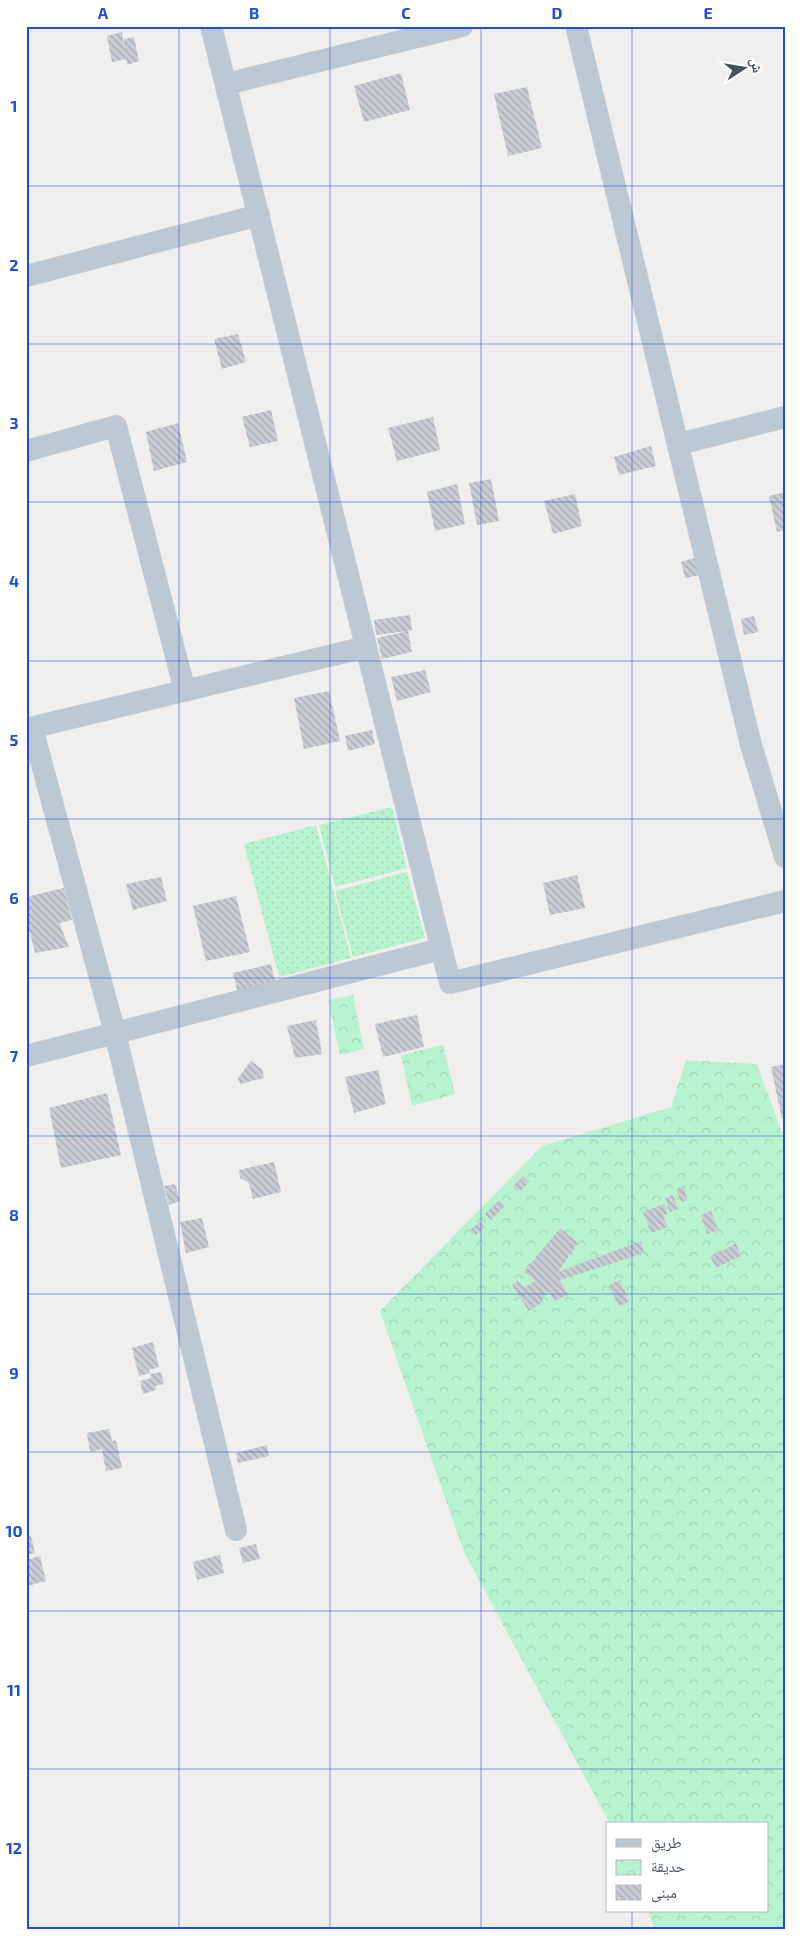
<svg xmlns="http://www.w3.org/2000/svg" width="811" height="1955" viewBox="0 0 811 1955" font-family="'Exo 2','Noto Naskh Arabic',sans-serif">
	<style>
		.grass { fill: url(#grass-dots) }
		.park { fill: url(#park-crowns) }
		.building { fill: url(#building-back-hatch) }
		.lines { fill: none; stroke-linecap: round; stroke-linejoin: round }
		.minor { stroke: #bdc9d2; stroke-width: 22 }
		.grid { fill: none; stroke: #1d4ed8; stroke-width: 1; stroke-opacity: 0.55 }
		.neatline { fill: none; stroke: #1d4ed8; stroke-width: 2 }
		.grid-label { font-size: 16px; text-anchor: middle; font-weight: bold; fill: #1d4ed8 }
	</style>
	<defs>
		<pattern id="grass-dots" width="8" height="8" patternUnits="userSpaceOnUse" patternTransform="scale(1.25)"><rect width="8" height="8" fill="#b8f3cf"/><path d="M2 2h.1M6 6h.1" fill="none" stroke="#a0d2b4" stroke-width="1.8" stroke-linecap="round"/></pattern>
		<pattern id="park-crowns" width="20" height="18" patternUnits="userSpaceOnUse" patternTransform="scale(1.25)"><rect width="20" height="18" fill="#b8f3cf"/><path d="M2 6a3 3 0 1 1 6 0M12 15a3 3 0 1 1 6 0" fill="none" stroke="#a0d2b4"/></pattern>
		<pattern id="building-back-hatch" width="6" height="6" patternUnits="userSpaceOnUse" patternTransform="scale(1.25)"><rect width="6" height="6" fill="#cacdd3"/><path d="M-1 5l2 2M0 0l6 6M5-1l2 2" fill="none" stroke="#a6a9ae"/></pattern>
	</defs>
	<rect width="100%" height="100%" fill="#f1eeee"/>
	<g class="grass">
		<path d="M392 807 407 868 335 887 319 825Z"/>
		<path d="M316 825 351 958 279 977 244 844Z"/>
		<path d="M407 872 425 938 353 957 335 891Z"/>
	</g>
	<g class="park">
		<path d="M353 995 364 1049 340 1055 328 1000Z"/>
		<path d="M443 1045 455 1094 412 1106 401 1055Z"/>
		<path d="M686 1060 757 1064 785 1141V1929H654L649 1911H767V1824H610L464 1552 380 1311 542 1146 671 1107Z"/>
	</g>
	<g class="building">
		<path d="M122 32 124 46V39L134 37 139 61 127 65 126 59 112 62 107 36Z"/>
		<path d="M401 73 410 110 364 122 354 86Z"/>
		<path d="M527 87 542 148 508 156 494 94Z"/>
		<path d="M238 334 246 362 222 369 214 339Z"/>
		<path d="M271 410 278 441 250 447 242 417Z"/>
		<path d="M433 417 440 450 397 461 388 428Z"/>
		<path d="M178 423 187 462 154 471 146 432Z"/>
		<path d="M651 446 656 466 619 475 614 457Z"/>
		<path d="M491 479 499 521 477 525 469 483Z"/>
		<path d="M457 484 465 524 435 531 427 492Z"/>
		<path d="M785 492V530L777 532 769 496Z"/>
		<path d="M575 494 582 526 553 534 544 501Z"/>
		<path d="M698 557 702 575 685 578 681 562Z"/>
		<path d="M410 615 412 630 408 631 412 652 382 659 377 638 408 631 376 635 374 620Z"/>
		<path d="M754 616 758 632 744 635 741 619Z"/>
		<path d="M425 670 431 692 397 701 391 677Z"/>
		<path d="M329 691 340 741 304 749 294 698Z"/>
		<path d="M372 730 375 744 348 751 345 736Z"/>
		<path d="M577 875 585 908 550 915 543 883Z"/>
		<path d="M161 877 167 901 133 910 126 884Z"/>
		<path d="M64 888 72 920 59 923 69 947 35 953 29 929 26 930V897Z"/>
		<path d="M236 896 250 952 206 961 193 906Z"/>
		<path d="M271 964 276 985 238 994 233 973Z"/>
		<path d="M417 1015 424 1047 383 1057 375 1024Z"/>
		<path d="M316 1020 322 1054 295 1058 287 1026Z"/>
		<path d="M251 1061 262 1069 264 1078 240 1084 238 1078Z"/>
		<path d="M785 1064V1118L782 1119 771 1067Z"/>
		<path d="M378 1070 386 1104 354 1113 345 1077Z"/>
		<path d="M107 1093 121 1155 61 1168 49 1108Z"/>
		<path d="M274 1162 281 1192 253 1199 249 1183 240 1178 239 1170Z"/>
		<path d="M523 1176 529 1182 519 1192 513 1186Z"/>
		<path d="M175 1184 180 1201 169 1205 164 1186Z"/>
		<path d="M684 1186 687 1200 681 1202 676 1189Z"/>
		<path d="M673 1195 678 1209 670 1212 665 1198Z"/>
		<path d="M499 1200 505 1206 491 1220 485 1214Z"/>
		<path d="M664 1204 667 1214 663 1216 668 1227 651 1233 643 1212Z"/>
		<path d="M711 1211 718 1230 707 1234 701 1215Z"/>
		<path d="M202 1218 209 1247 186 1253 180 1222Z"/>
		<path d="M480 1222 485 1228 476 1235 471 1229Z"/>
		<path d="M560 1228 578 1243 558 1272 641 1241 644 1253 560 1280 568 1295 554 1301 550 1292 542 1297 543 1302 529 1311 512 1285 518 1281 524 1287 535 1281 524 1272Z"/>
		<path d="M736 1244 741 1256 716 1268 710 1256Z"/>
		<path d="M620 1280 629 1302 619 1306 609 1285Z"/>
		<path d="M153 1342 159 1367 149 1370 150 1373 139 1376 132 1348Z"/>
		<path d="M161 1372 164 1384 155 1386 156 1390 143 1394 140 1381 151 1378 150 1374Z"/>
		<path d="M109 1429 112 1441 116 1440 122 1468 106 1471 102 1449 90 1452 87 1433Z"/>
		<path d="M267 1445 269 1456 238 1463 236 1453Z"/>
		<path d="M31 1536 35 1553 26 1555V1537Z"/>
		<path d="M256 1544 260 1559 243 1563 239 1548Z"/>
		<path d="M220 1555 224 1573 197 1580 193 1562Z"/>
		<path d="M40 1556 46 1581 27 1586 26 1560Z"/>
	</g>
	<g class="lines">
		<g class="minor">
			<path d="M211 26 450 983 785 901"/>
			<path d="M576 26 751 745 785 857"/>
			<path d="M226 84 462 26"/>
			<path d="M26 276 259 215"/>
			<path d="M679 444 785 417"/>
			<path d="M26 451 116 426 185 691"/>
			<path d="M32 728 115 1033 236 1530"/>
			<path d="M26 729 366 647"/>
			<path d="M26 1056 441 949"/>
		</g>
	</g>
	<path class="grid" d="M179 26V1929M330 26V1929M481 26V1929M632 26V1824M26 186H785M26 344H785M26 502H785M26 661H785M26 819H785M26 978H785M26 1136H785M26 1294H785M26 1452H785M26 1611H785M26 1769H785M632 1911V1929"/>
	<rect width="811" height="1955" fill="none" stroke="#ffffff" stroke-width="55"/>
	<rect x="606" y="1822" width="162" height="90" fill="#ffffff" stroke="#b5b9be"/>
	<rect x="616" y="1839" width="25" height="8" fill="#bdc9d2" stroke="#b5b9be"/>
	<text x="651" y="1848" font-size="15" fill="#45515d">طريق</text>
	<rect x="616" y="1860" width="25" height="15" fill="url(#park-crowns)" stroke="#b5b9be"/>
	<text x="651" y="1872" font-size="15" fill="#45515d">حديقة</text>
	<rect x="616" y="1885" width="25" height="15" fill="url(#building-back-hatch)" stroke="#b5b9be"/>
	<text x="651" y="1898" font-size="15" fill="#45515d">مبنى</text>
	<g transform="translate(744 68) rotate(78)" stroke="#ffffff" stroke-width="4" paint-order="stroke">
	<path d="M0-4L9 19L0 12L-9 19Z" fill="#45515d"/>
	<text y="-8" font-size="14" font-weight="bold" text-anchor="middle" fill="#45515d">ش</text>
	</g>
	<rect x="28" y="28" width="756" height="1900" class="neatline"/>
	<g class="grid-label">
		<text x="103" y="19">A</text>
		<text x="254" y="19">B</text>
		<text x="406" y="19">C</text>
		<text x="557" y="19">D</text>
		<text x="708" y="19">E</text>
		<text x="14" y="112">1</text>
		<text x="14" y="271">2</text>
		<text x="14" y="429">3</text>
		<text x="14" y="587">4</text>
		<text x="14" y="746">5</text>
		<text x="14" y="904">6</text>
		<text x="14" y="1062">7</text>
		<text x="14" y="1221">8</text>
		<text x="14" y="1379">9</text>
		<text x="14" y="1537">10</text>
		<text x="14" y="1696">11</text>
		<text x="14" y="1854">12</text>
	</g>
</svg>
